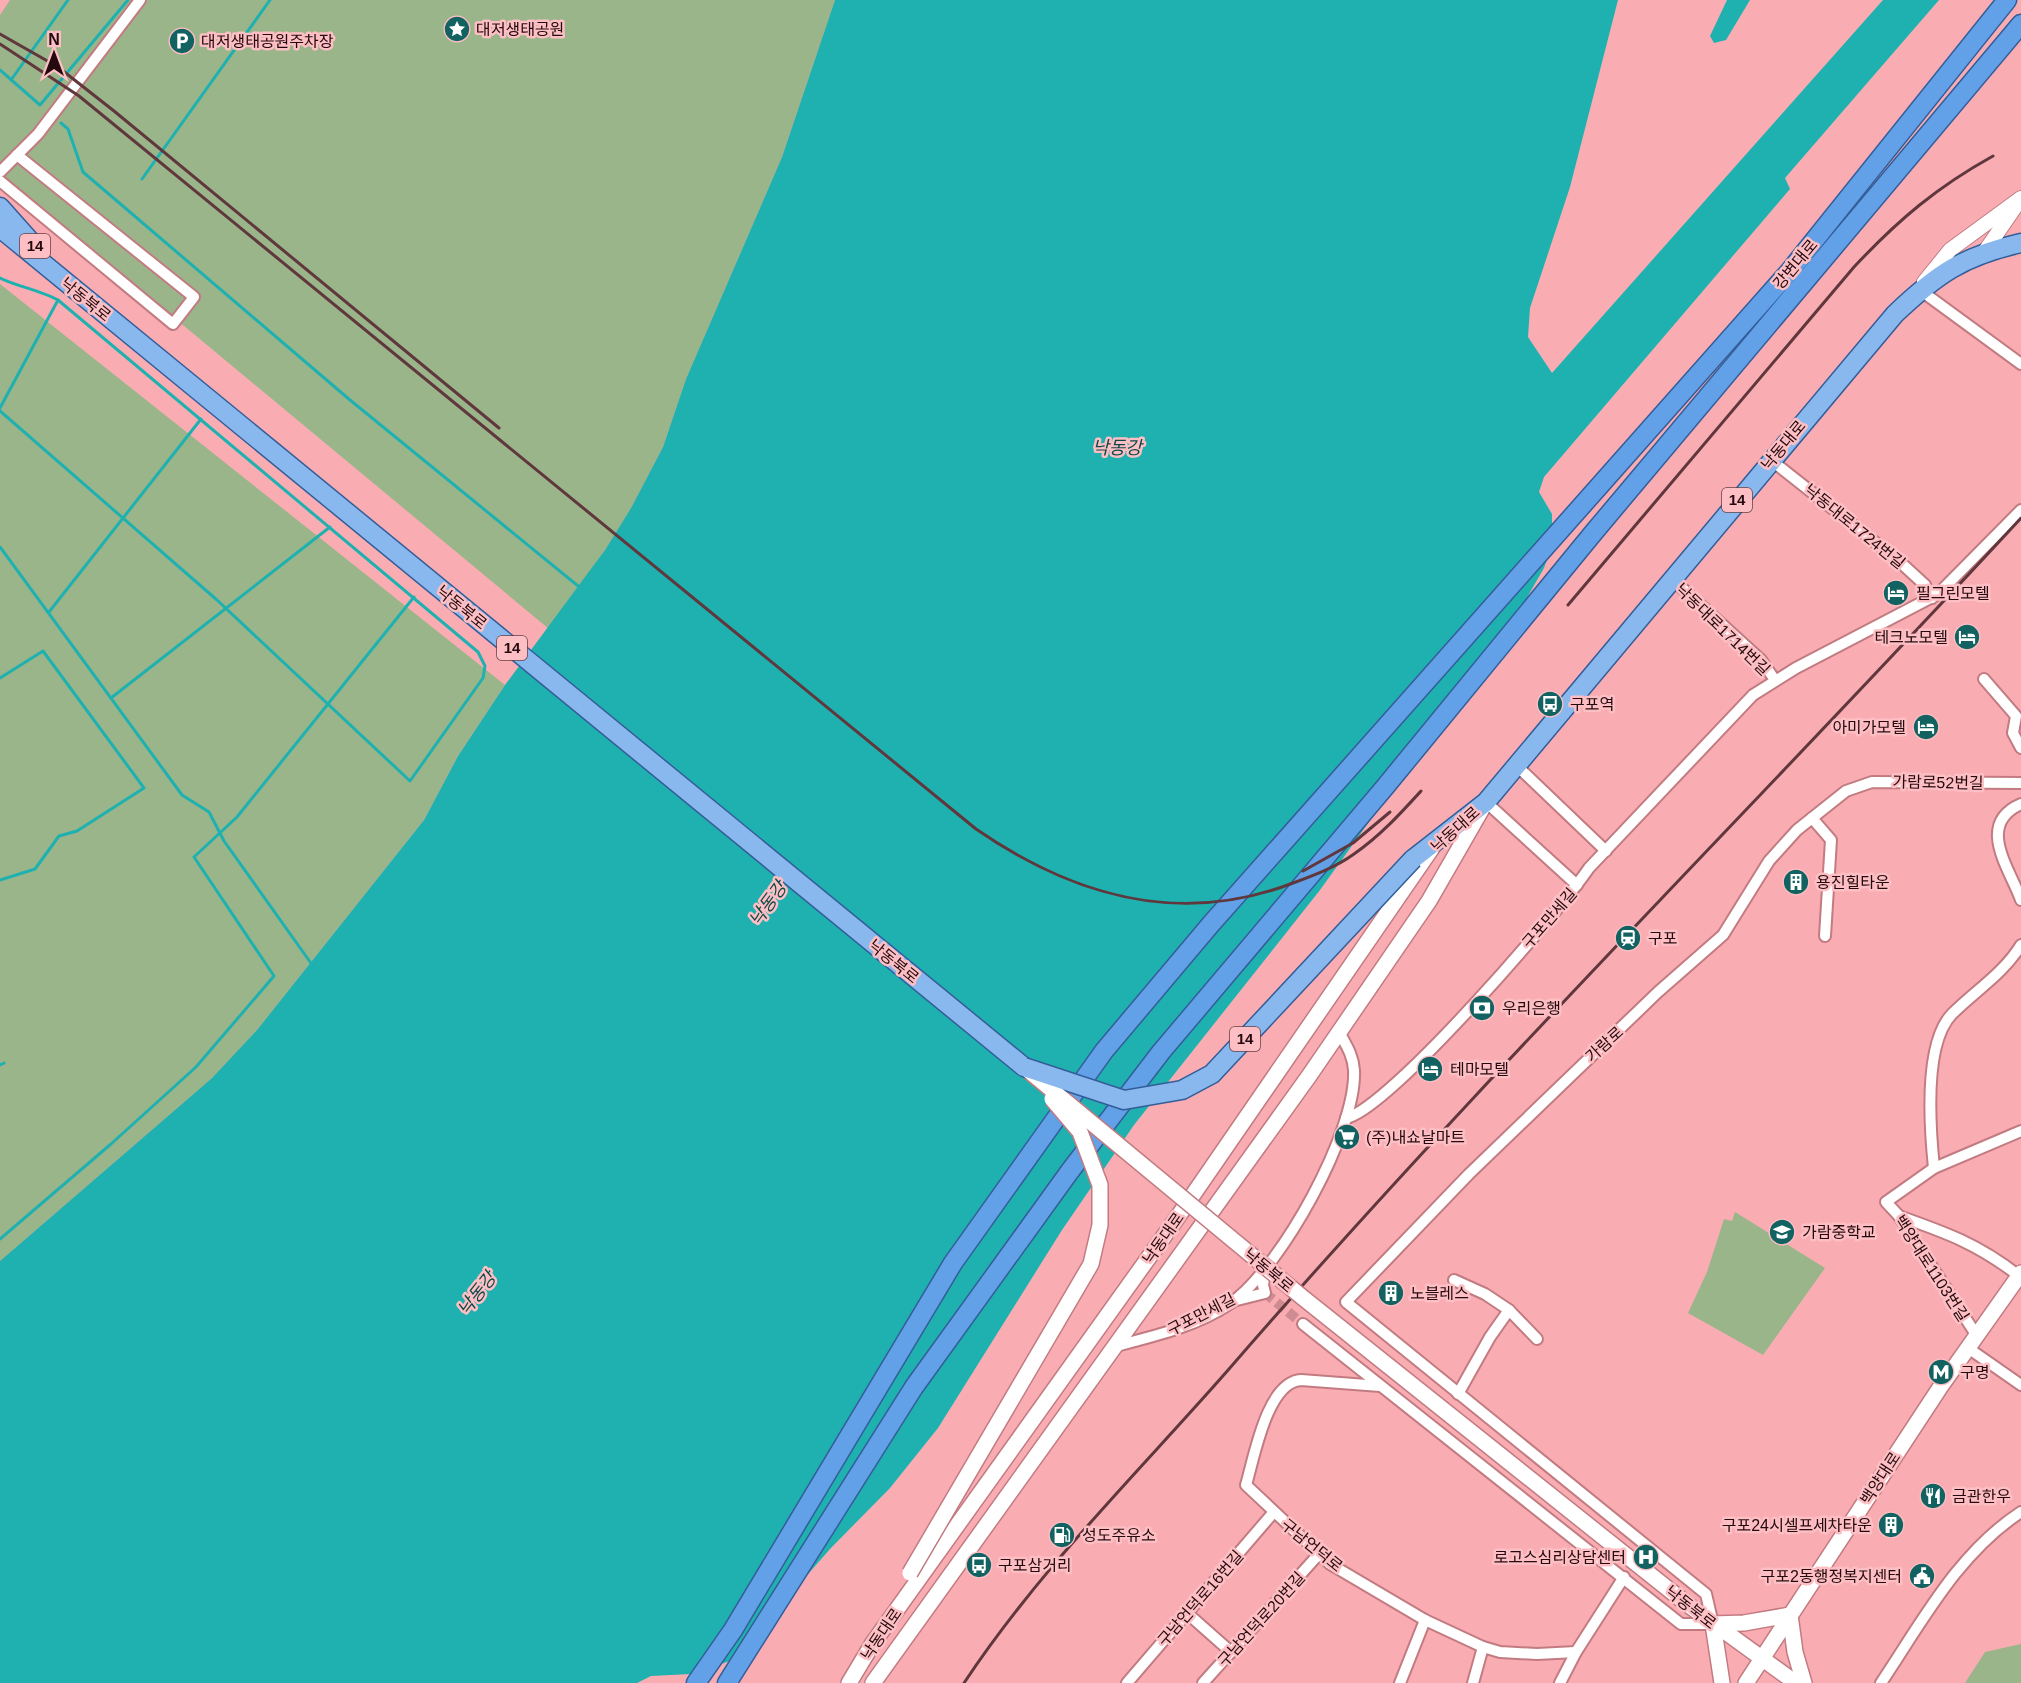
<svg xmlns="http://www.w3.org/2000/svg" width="2021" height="1683" viewBox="0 0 2021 1683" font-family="Arial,'Noto Sans KR',sans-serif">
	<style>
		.green { fill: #9ab58a }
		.water { fill: #1fb1b0 }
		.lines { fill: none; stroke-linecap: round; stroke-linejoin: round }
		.stream { stroke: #1fb1b0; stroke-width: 3 }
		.minor-tunnel { stroke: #ce8c92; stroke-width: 10; stroke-dasharray: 10 5; stroke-linecap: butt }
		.minor-casing { stroke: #c27b81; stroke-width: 14 }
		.tertiary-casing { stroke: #c27b81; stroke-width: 16 }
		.secondary-casing { stroke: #c27b81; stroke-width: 18 }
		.primary-casing { stroke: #335d98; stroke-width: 21 }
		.trunk-casing { stroke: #335d98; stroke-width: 21 }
		.minor { stroke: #fff; stroke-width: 10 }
		.tertiary { stroke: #fff; stroke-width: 14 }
		.secondary { stroke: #fff; stroke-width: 15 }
		.primary { stroke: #89b8ee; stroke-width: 18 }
		.trunk { stroke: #62a0e8; stroke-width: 18 }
		.rail { stroke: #5f373c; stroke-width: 3 }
		.secondary-bridge-casing { stroke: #c27b81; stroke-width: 18; stroke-linecap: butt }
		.primary-bridge-casing { stroke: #335d98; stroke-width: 21; stroke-linecap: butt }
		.secondary-bridge { stroke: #fff; stroke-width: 15 }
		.primary-bridge { stroke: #89b8ee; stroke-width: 18 }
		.labels { text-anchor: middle; stroke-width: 5; stroke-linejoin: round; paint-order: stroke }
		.shield { fill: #fdbfc3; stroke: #654044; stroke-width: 1.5 }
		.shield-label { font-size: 15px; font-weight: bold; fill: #240a0e }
		.poi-label { font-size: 16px; fill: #240a0e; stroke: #fdbfc3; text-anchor: start }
		.street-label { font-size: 16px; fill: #240a0e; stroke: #fdbfc3 }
		.water-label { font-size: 18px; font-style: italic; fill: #0e4848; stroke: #fdbfc3 }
	</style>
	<rect width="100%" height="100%" fill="#f9adb3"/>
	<g class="green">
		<path d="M10 0H835L782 157 686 379 663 447 631 508 605 550 549 629 0 173V15Z"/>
		<path d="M0 284 505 685 458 756 424 820 257 1030 212 1078 0 1261Z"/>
		<path d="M1735 1212 1825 1268 1763 1355 1688 1313 1707 1272 1724 1219 1732 1221Z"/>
		<path d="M2021 1644V1683H1965L1985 1652Z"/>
	</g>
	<g class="water">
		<path d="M835 0H1618L1570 187 1530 308 1528 337 1552 373 1883 0H1939L1785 178 1790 189 1544 477 1539 492 1552 514V546L1544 568 1513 622 1320 890 1134 1125 1062 1230 938 1428 890 1488 830 1549 733 1660 691 1674 651 1676 637 1683H0V1261L212 1078 257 1030 424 820 458 756 505 685 605 550 631 508 663 447 686 379 782 157Z"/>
		<path d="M1727 0H1750L1726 40 1714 43 1710 36Z"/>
	</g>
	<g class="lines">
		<g class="stream">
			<path d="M0 70 40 105 128 0"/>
			<path d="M11 80 68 0"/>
			<path d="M61 123 68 129 83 172 350 400 583 590"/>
			<path d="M142 179 270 0"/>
			<path d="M0 278C19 287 39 290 58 300L0 408"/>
			<path d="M0 411 217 600 410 781 483 678 485 666 478 652 58 300"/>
			<path d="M0 547 182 795 209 812 224 841 313 966"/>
			<path d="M49 612 201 419"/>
			<path d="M0 678 43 651 144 788 77 831 59 836 35 869 0 880"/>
			<path d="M111 698 330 527"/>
			<path d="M0 1065 4 1063"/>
			<path d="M0 1239 111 1144 196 1067 274 976 194 857 237 817 414 597"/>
		</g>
		<path class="minor-tunnel" d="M1265 1293 1303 1324"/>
		<g class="minor-casing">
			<g id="minor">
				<path d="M0 172 38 134 140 0"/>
				<path d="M0 181 173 324 194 297 17 155"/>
				<path d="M1920 290 2021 364"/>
				<path d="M1771 460 1900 562 1925 585 1932 598"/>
				<path d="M1671 578 1761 660 1775 680"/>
				<path d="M1984 679 2016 716 2013 733 2021 748"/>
				<path d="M1516 765 1606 851"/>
				<path d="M1486 802 1577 885"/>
				<path d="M2021 804C1975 824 2010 869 2021 900"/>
				<path d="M1812 818 1831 840 1825 936"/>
				<path d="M1346 1118C1388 1110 1559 912 1589 868L1753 695 1796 668 1938 594 2021 510"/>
				<path d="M1934 1168C1930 1129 1923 1044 1952 1014 1975 991 2004 973 2021 945"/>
				<path d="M1899 1216C1947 1233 1978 1244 2019 1276"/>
				<path d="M1454 1280 1485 1294 1509 1310"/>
				<path d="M1237 1300 1265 1293 1263 1285 1265 1272"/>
				<path d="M1303 1324 1681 1624H1713L1706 1594 1346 1302 1469 1174 1658 992 1723 935 1769 861 1797 830 1846 791 1872 782 2021 783"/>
				<path d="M1977 1336 1899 1216 1886 1202 1934 1168 2021 1131"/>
				<path d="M1116 1346C1155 1336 1197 1326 1231 1303 1281 1268 1357 1131 1354 1070 1353 1055 1346 1045 1339 1032"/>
				<path d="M1968 1348 2021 1385"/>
				<path d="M1380 1386 1301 1380C1267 1382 1254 1458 1246 1485L1330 1564 1425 1620 1483 1647 1500 1652 1537 1654 1576 1652"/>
				<path d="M1458 1394 1490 1337 1509 1310 1537 1339"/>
				<path d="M1187 1613 1231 1652"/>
				<path d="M1127 1683 1273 1513"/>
				<path d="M1203 1683 1318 1555"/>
				<path d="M1400 1683 1425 1620"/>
				<path d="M1473 1683 1483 1647"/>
				<path d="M1560 1683 1576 1652 1624 1577"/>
				<path d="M1881 1683C1922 1622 1958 1553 2021 1512"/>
			</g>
		</g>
		<g class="tertiary-casing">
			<g id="tertiary">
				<path d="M1985 251 2016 206"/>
				<path d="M1924 282 1950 250 2021 198"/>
			</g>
		</g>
		<g class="secondary-casing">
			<g id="secondary">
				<path d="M1687 1604 1796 1683"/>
				<path d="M1790 1615 1795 1652 1804 1683"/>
				<path d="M1713 1624 1744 1623 1790 1615"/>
				<path d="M1713 1624 1722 1683"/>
				<path d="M849 1683 873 1643 1177 1218 1432 848"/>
				<path d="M873 1683 1309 1076 1429 901 1483 807"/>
				<path d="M1746 1683 1941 1386 2021 1273"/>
			</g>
		</g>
		<g class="primary-casing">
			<g id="primary">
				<path d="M0 207 32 243"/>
				<path d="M0 228 1024 1067"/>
				<path d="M1413 859 1486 802 1895 314C1937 274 1963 256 2021 243"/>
			</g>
		</g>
		<g class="trunk-casing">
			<g id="trunk">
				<path d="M696 1683 733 1630 953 1263 1104 1051 1211 924 1789 272 2007 0"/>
				<path d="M727 1683 914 1387 1070 1171 1161 1052 1385 787 1594 532 2021 24"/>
			</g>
		</g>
		<use href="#minor" class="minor"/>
		<use href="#tertiary" class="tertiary"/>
		<use href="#secondary" class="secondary"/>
		<use href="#primary" class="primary"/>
		<use href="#trunk" class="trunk"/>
		<g class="rail">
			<path d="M0 34 58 67 114 111 499 428"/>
			<path d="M0 44 79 96 976 829C1073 896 1179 927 1293 883 1315 875 1336 867 1354 854 1380 836 1400 814 1421 791"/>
			<path d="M1568 605 1854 267C1898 220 1937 187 1993 156"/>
			<path d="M1303 871 1353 843 1390 812"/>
			<path d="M964 1683C1041 1567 1138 1473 1229 1369 1483 1076 1758 803 2021 518"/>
		</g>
		<g class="secondary-bridge-casing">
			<g id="secondary-bridge">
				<path d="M1029 1071 1302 1297 1687 1604"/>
				<path d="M910 1573 1091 1264 1100 1225V1185L1080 1132 1052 1099"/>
			</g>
		</g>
		<g class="primary-bridge-casing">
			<path id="primary-bridge" d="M1024 1067 1124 1100 1182 1090 1212 1074 1413 859"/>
		</g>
		<use href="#secondary-bridge" class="secondary-bridge"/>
		<use href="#primary-bridge" class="primary-bridge"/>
	</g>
	<defs>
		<g id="sight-disc" transform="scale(1.35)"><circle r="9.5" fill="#126262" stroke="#fdbfc3"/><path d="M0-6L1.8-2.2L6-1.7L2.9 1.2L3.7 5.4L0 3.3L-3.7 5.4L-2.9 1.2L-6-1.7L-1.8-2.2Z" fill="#fff"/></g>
		<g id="parking-disc" transform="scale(1.35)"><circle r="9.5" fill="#126262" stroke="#fdbfc3"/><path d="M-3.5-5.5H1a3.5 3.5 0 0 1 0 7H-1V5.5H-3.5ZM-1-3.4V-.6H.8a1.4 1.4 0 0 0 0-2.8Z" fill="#fff"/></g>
		<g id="hotel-disc" transform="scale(1.35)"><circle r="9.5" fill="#126262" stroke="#fdbfc3"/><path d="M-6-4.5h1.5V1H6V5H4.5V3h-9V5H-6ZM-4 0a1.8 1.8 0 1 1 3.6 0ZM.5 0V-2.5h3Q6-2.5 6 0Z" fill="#fff"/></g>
		<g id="bus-disc" transform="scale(1.35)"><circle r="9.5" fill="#126262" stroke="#fdbfc3"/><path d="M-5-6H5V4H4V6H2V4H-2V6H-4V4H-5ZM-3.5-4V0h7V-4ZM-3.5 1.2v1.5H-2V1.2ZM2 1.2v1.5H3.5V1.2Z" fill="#fff"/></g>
		<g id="building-disc" transform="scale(1.35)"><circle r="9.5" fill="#126262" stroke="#fdbfc3"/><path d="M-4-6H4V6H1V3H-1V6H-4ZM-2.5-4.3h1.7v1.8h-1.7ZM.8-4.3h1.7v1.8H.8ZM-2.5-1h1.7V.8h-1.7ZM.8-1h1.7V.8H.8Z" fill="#fff"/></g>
		<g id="station-disc" transform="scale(1.35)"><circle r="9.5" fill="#126262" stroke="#fdbfc3"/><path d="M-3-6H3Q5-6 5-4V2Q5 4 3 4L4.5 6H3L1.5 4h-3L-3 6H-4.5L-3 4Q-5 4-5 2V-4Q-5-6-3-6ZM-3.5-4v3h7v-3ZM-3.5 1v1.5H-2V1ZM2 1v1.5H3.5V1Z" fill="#fff"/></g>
		<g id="bank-disc" transform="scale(1.35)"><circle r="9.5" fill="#126262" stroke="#fdbfc3"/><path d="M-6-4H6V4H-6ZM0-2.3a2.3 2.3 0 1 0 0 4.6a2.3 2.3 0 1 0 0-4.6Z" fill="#fff"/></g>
		<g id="supermarket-disc" transform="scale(1.35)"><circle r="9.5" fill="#126262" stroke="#fdbfc3"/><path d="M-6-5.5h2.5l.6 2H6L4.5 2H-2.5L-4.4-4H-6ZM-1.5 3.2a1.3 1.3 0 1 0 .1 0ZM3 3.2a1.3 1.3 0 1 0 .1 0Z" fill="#fff"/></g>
		<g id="school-disc" transform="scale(1.35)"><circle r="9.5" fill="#126262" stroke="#fdbfc3"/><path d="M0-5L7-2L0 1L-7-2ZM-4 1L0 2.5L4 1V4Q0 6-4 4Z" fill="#fff"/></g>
		<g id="metro-disc" transform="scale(1.35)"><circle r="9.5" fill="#126262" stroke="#fdbfc3"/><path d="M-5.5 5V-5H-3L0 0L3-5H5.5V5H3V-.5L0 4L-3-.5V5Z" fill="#fff"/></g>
		<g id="restaurant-disc" transform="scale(1.35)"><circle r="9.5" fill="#126262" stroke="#fdbfc3"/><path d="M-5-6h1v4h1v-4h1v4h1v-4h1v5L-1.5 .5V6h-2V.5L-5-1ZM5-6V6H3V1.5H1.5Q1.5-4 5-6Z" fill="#fff"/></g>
		<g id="fuel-disc" transform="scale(1.35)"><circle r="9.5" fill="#126262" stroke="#fdbfc3"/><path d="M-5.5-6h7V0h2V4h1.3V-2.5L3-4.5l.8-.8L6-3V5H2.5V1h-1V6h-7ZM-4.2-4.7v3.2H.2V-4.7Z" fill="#fff"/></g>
		<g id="hospital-disc" transform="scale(1.35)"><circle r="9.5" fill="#126262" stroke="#fdbfc3"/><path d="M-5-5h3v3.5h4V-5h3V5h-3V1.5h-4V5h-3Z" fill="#fff"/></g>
		<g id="civic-disc" transform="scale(1.35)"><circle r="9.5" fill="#126262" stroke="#fdbfc3"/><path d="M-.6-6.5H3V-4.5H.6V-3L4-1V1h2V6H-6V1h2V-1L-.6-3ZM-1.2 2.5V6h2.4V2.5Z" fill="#fff"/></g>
	</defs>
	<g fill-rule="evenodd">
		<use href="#sight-disc" x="457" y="29"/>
		<use href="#parking-disc" x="182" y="41"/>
		<use href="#hotel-disc" x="1896" y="593"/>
		<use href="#hotel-disc" x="1967" y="637"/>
		<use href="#bus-disc" x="1550" y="704"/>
		<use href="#hotel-disc" x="1926" y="727"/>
		<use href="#building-disc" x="1796" y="882"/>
		<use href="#station-disc" x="1628" y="938"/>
		<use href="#bank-disc" x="1482" y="1008"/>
		<use href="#hotel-disc" x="1430" y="1069"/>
		<use href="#supermarket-disc" x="1347" y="1137"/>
		<use href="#school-disc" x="1782" y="1232"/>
		<use href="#building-disc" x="1391" y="1293"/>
		<use href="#metro-disc" x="1941" y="1372"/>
		<use href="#restaurant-disc" x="1933" y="1496"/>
		<use href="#building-disc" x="1891" y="1525"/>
		<use href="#fuel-disc" x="1062" y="1535"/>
		<use href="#hospital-disc" x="1646" y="1557"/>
		<use href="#bus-disc" x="979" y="1565"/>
		<use href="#civic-disc" x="1922" y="1576"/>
	</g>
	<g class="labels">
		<g class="shield">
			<rect x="20" y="234" width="30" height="24" rx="4.5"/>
			<rect x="1722" y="488" width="30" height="24" rx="4.5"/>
			<rect x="497" y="636" width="30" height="24" rx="4.5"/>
			<rect x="1230" y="1027" width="30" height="24" rx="4.5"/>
		</g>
		<g class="shield-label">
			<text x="35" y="251">14</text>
			<text x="1737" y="505">14</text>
			<text x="512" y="653">14</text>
			<text x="1245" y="1044">14</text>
		</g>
		<g class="poi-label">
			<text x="476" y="35">대저생태공원</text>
			<text x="201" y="47">대저생태공원주차장</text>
			<text x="1916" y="599">필그린모텔</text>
			<text x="1948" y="643" text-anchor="end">테크노모텔</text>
			<text x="1570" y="710">구포역</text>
			<text x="1906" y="733" text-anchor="end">아미가모텔</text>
			<text x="1816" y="888">용진힐타운</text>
			<text x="1648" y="944">구포</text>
			<text x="1502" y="1014">우리은행</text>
			<text x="1450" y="1075">테마모텔</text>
			<text x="1366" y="1143">(주)내쇼날마트</text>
			<text x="1802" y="1238">가람중학교</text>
			<text x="1410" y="1299">노블레스</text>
			<text x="1960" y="1378">구명</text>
			<text x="1952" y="1502">금관한우</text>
			<text x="1872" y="1531" text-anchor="end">구포24시셀프세차타운</text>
			<text x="1082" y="1541">성도주유소</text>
			<text x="1626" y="1563" text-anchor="end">로고스심리상담센터</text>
			<text x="998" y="1571">구포삼거리</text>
			<text x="1902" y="1582" text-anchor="end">구포2동행정복지센터</text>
		</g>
		<g class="street-label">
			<text transform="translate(1795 264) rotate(-50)" y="6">강변대로</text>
			<text transform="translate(86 299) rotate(39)" y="6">낙동북로</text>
			<text transform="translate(1783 445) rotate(-50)" y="6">낙동대로</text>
			<text transform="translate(1855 526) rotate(39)" y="6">낙동대로1724번길</text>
			<text transform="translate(462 607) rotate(39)" y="6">낙동북로</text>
			<text transform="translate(1723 629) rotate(44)" y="6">낙동대로1714번길</text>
			<text transform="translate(1938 782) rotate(1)" y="6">가람로52번길</text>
			<text transform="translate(1455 829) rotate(-42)" y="6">낙동대로</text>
			<text transform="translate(1549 918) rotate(-49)" y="6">구포만세길</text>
			<text transform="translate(894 961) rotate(39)" y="6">낙동북로</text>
			<text transform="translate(1604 1044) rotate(-42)" y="6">가람로</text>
			<text transform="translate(1163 1238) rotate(-55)" y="6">낙동대로</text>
			<text transform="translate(1932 1268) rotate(57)" y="6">백양대로1103번길</text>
			<text transform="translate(1269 1270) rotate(40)" y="6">낙동북로</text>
			<text transform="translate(1201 1314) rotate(-27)" y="6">구포만세길</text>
			<text transform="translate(1880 1478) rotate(-57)" y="6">백양대로</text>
			<text transform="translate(1312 1545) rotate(39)" y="6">구남언덕로</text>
			<text transform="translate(1200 1598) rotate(-49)" y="6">구남언덕로16번길</text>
			<text transform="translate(1691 1607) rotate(38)" y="6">낙동북로</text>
			<text transform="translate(1261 1619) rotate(-48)" y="6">구남언덕로20번길</text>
			<text transform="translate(881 1634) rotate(-56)" y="6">낙동대로</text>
		</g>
		<g class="water-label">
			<text x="1117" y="454">낙동강</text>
			<text transform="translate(768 904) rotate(-54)" y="6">낙동강</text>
			<text transform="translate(477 1294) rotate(-52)" y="6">낙동강</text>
		</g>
	</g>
	<g transform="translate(54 54)" stroke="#fdbfc3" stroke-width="4.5" paint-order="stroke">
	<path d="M0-4.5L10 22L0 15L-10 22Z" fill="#240a0e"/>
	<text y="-9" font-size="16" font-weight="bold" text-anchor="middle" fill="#240a0e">N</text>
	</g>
</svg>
